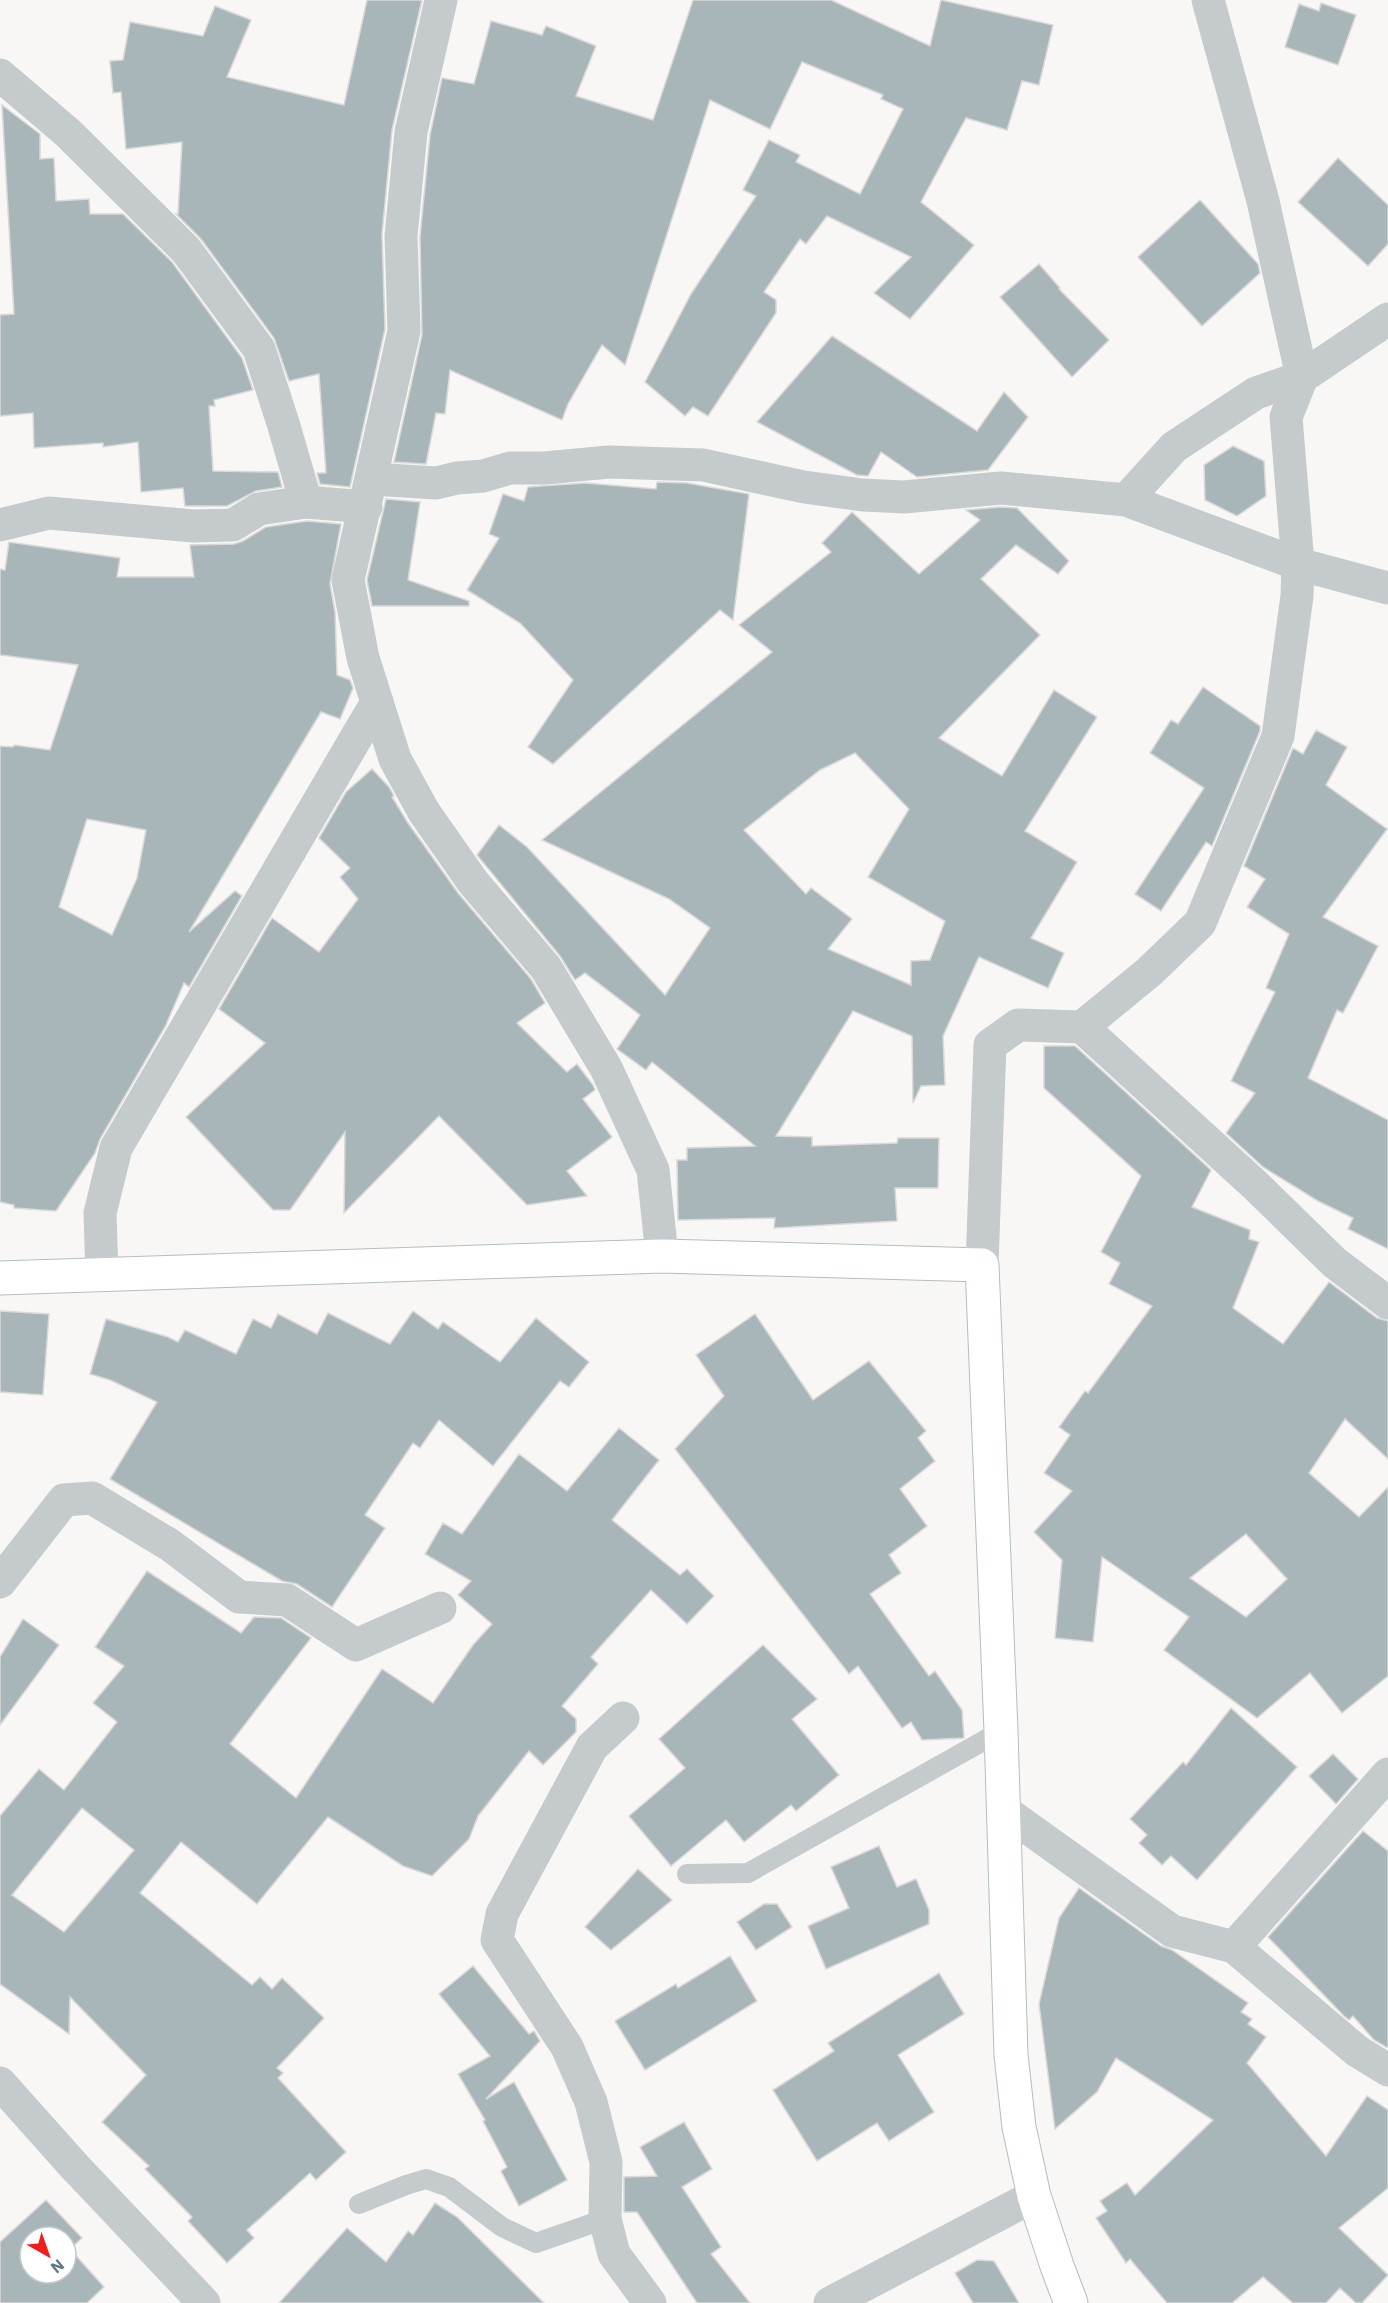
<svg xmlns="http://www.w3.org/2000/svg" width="1388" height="2303" viewBox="0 0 1388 2303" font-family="'IBM Plex Sans',sans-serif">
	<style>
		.building { fill: #a9b6b9; stroke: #d9d9d7; stroke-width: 1.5; fill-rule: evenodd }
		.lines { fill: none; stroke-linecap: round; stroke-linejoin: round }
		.secondary-casing { stroke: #b4bdc0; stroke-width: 35 }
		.lane { stroke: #c5cbcd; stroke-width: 20 }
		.street { stroke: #c5cbcd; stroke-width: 33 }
		.secondary { stroke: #fff; stroke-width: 33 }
	</style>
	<rect width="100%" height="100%" fill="#f8f7f5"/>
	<g class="building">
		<path d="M367 0H422L392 130 382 234 385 329 350 487 320 484 317 473H326L319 374 289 381 274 338 201 239 176 214H178L182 142 126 149 121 92 113 93 110 61 123 60 130 22 203 36 215 6 251 20 227 77 344 105Z"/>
		<path d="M693 0H831L930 46 941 0 1053 25 1039 85 1022 81 1007 130 966 118 921 202 974 245 910 319 874 293 911 257 827 216 806 244 800 239 764 292 776 300V313L708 416 693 407 685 416 645 382 691 294 756 196 743 190 769 140 800 155 796 162 860 194 903 109 881 99 883 95 802 62 770 129 710 100 625 365 602 345 568 404 562 420 450 370 445 414 436 413 426 464 394 462 422 335 420 237 430 135 442 78 474 84 491 21 542 35 546 26 596 46 576 96 653 120Z"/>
		<path d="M1321 3 1356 15 1338 65 1285 47 1299 4 1319 11Z"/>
		<path d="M2 105 40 134V159L54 158 56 201 89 199 90 214H123L172 262 242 358 253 390 214 400 215 406H209L213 471 278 472 282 487 256 491 227 506H185L183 488 141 492 138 442 103 447V443L34 448 33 413 0 416V315L14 314Z"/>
		<path d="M1338 158 1388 205V244L1368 266 1298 202Z"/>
		<path d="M1200 200 1258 264 1260 273 1202 326 1138 257Z"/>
		<path d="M1039 264 1060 288 1059 289 1109 340 1072 377 1000 297Z"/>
		<path d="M832 336 977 431 1004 392 1028 417 988 470 917 477 881 452 868 476 857 475 757 422Z"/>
		<path d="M1233 446 1264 461 1266 496 1237 516 1205 500 1204 465Z"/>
		<path d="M657 482 687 483 749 494 733 620 720 610 553 764 528 747 573 680 520 623 467 590 499 538 489 534 503 494 524 501 528 487 585 483 656 489Z"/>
		<path d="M386 499 420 502 408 580 469 601V606H372L367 580Z"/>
		<path d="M1001 507 1017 508 1069 561 1058 574 1016 545 981 579 1040 635 939 738 1002 776 1054 690 1097 717 1025 831 1077 862 1031 938 1064 953 1048 988 979 957 943 1036 945 1085 921 1086 913 1103 912 1036 853 1011 776 1136 812 1137V1146L897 1143 898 1138H939L938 1188H895L897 1221 774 1228 775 1218 678 1220 677 1160H687V1148L755 1146 652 1062 646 1070 617 1049 640 1015 585 973 575 980 560 956 477 855 499 825 527 847 665 995 710 928 669 899 542 840 772 652 739 625 831 552 822 543 852 512 919 574 980 520 966 510ZM855 753 909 809 868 877 945 921 930 960 911 961V985L828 949 852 919 811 888 806 894 744 830 820 770Z"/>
		<path d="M307 521 341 524 330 584 335 612 337 675 350 680 353 688 340 719 321 712 189 932 235 891 242 896 189 987 184 983 165 1027 100 1139 95 1153 56 1211 14 1208V1205L0 1202V746L13 747 14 745 50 750 78 665 0 655V569L5 570 9 542 120 558 117 577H194L190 545 234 544 243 541 266 527ZM87 819 146 830 137 878 112 935 59 907Z"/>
		<path d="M1203 687 1260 726V731L1212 846 1206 842 1161 911 1135 894 1204 788 1150 753 1171 720 1178 724Z"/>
		<path d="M1316 730 1347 747 1326 785 1387 829 1323 917 1378 946 1343 1013 1337 1010 1308 1078 1388 1120V1249L1348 1229 1353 1218 1318 1201 1263 1167 1226 1133 1255 1093 1231 1081 1275 992 1266 988 1289 934 1247 907 1265 879 1244 866 1293 748 1303 754Z"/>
		<path d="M372 769 389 787 394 796 392 797 408 823 458 893 531 979 545 1003 517 1023 567 1072 577 1064 593 1085 595 1090 583 1099 612 1137 567 1171 587 1196 527 1205 439 1116 344 1213 345 1132 290 1210H273L186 1117 265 1043 219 1009 272 918 319 952 358 899 340 877 350 868 319 838 346 792Z"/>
		<path d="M1044 1046H1075L1211 1170 1192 1207 1250 1230 1249 1239 1259 1242 1233 1308 1283 1344 1329 1282 1377 1318 1388 1321V1459L1345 1419 1309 1473 1359 1517 1388 1487V1676L1342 1713 1310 1673 1257 1718 1164 1650 1189 1617 1102 1557 1093 1642 1055 1638 1062 1560 1034 1532 1072 1491 1044 1473 1070 1435 1059 1427 1085 1391 1088 1393 1152 1306 1109 1284 1120 1263 1101 1252 1141 1176 1044 1088ZM1246 1534 1287 1579 1246 1617 1190 1578Z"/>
		<path d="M0 1311 49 1314 43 1395 0 1392Z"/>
		<path d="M413 1311 438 1329 443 1322 500 1362 536 1318 589 1362 569 1387 560 1381 493 1466 439 1420 420 1448 413 1443 365 1515 385 1528 332 1607 297 1584 282 1581 110 1479 157 1402 110 1380 90 1374 106 1319 168 1337 178 1342 185 1330 236 1354 253 1319 271 1328 278 1314 317 1334 328 1313 390 1344Z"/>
		<path d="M755 1314 813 1400 869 1361 926 1431 918 1438 935 1461 900 1489 927 1526 889 1555 901 1573 870 1594 929 1676 935 1671 962 1710 964 1738 922 1740 911 1722 902 1728 858 1666 849 1674 675 1449 724 1396 696 1355Z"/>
		<path d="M619 1428 659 1460 612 1520 680 1575 687 1569 714 1596 687 1624 651 1590 591 1657 598 1664 562 1706 576 1719V1732L543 1765 529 1751 478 1816 469 1839 432 1876 403 1866 328 1817 257 1904 181 1842 140 1893 252 1985 260 1977 272 1989 282 1978 324 2018 277 2068 283 2073 278 2078 346 2152 316 2180 310 2173 247 2230 254 2238 227 2263 188 2221 192 2217 145 2169 149 2166 102 2122 146 2075 70 1997 69 2034 0 1984V1816L39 1769 64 1790 117 1722 93 1703 124 1666 95 1647 147 1571 241 1633 254 1617 281 1618 311 1638 230 1744 296 1798 382 1669 433 1703 473 1645 492 1624 458 1595 471 1581 425 1554 443 1523 462 1534 519 1454 567 1491ZM82 1808 134 1850 64 1932 12 1895Z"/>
		<path d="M23 1619 59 1645 0 1725V1657Z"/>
		<path d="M763 1645 817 1699 792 1719 839 1775 796 1811 791 1805 744 1842 726 1820 671 1866 629 1816 685 1768 659 1739Z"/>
		<path d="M1231 1708 1297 1767 1197 1880 1171 1856 1162 1865 1139 1843 1147 1835 1130 1819 1183 1762 1186 1765Z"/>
		<path d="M1333 1754 1358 1779 1336 1804 1309 1776Z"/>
		<path d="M1363 1831 1388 1851V2048L1374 2040 1353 2016 1349 2020 1344 2016 1268 1937Z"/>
		<path d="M879 1846 897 1887 916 1879 929 1910V1924L826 1969 808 1926 849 1908 831 1867Z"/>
		<path d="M638 1869 672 1900 611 1950 585 1927Z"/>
		<path d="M1079 1888 1161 1946 1172 1950 1248 2003 1241 2012 1252 2019 1248 2024 1266 2037 1247 2063 1326 2156 1367 2096 1388 2110V2188L1339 2228 1388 2275 1362 2303H1356L1340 2288 1326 2303H1293L1263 2277 1232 2303H1167L1130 2259 1126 2263 1096 2218 1107 2211 1100 2201 1127 2183 1135 2195 1213 2120 1116 2058 1097 2092 1055 2129 1039 2004 1059 1918Z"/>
		<path d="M764 1904H777L792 1927 756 1950 737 1922Z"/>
		<path d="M730 1956 757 2001 645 2070 615 2021 676 1984 678 1988Z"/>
		<path d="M473 1966 529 2034 534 2031 540 2041 486 2099 514 2082 567 2180 519 2206 501 2171 507 2167 483 2121 485 2120 458 2074 490 2056 439 1994Z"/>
		<path d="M939 1973 964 2014 898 2055 934 2112 889 2141 877 2123 817 2161 773 2090 834 2051 828 2043Z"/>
		<path d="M684 2122 712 2169 682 2187 721 2247 711 2254 750 2303H697L637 2212H624V2177L657 2176 640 2147Z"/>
		<path d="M46 2200 82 2238 70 2249 104 2287 87 2303H0V2242ZM30 2237H66V2273H30Z"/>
		<path d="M435 2203 457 2217 544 2303H279L347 2228 386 2262 408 2231 413 2235Z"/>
		<path d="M977 2260 994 2261 1019 2303H973L955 2273Z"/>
	</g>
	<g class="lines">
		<g class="secondary-casing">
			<path id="secondary" d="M0 1278 662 1256 982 1265 1001 1731 1011 2055 1019 2127 1034 2196 1057 2266 1071 2303"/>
		</g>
		<g class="lane">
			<path d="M687 1874 748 1873 1001 1731"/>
			<path d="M359 2204 406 2185 426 2179 449 2187 502 2227 536 2243 605 2219"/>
		</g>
		<g class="street">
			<path d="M441 0 411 132 401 236 404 331 348 580 363 658 395 759 424 812 473 882 546 968 606 1068 653 1170 662 1256"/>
			<path d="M0 75 68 133 186 250 259 349 283 423 306 502 366 507"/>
			<path d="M372 479 436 483 457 478 483 476 510 468H545L609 462 703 465 804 487 863 495 904 497 1001 488 1126 500 1298 564 1388 588"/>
			<path d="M1126 500 1174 447 1256 393 1302 377 1263 201 1208 0"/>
			<path d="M0 525 49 513 193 526 233 525 259 509 306 502"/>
			<path d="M1082 1027 1254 1184 1335 1263 1388 1303"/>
			<path d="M982 1265 990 1045 1018 1025 1082 1027 1149 972 1200 923 1278 736 1297 596 1298 564 1286 417 1302 377 1388 319"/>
			<path d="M102 1275 100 1213 116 1148 377 702"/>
			<path d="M0 1582 64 1500 92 1498 170 1545 239 1597 287 1600 356 1645 440 1608"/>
			<path d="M623 1718 592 1747 502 1914 497 1940 567 2047 591 2102 606 2162 605 2219 614 2254 650 2303"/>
			<path d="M1003 1810 1172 1931 1234 1947 1357 2051 1388 2070"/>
			<path d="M1234 1947 1388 1774"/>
			<path d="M0 2083 75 2167 204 2303"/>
			<path d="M830 2303 1034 2196"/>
		</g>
		<use href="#secondary" class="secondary"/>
	</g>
	<g transform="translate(48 2255) rotate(140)"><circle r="28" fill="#ffffff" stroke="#bfcacd" stroke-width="1.5"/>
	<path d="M0-4.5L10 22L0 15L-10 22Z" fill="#f21d1b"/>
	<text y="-9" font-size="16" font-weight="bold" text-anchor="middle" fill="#607a82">N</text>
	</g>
</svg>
